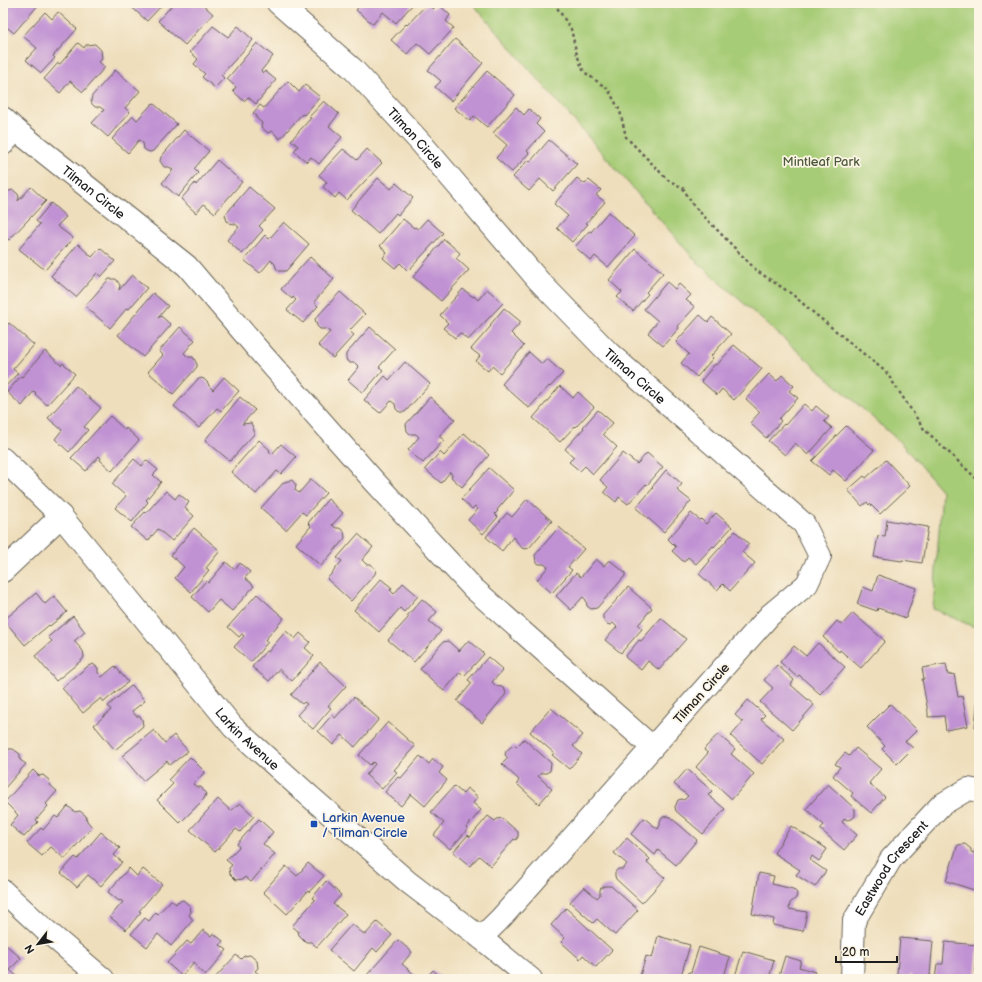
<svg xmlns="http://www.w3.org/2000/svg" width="982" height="982" viewBox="0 0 982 982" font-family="'Balsamiq Sans',sans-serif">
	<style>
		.green { fill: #a7cc77; stroke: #62744a }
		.building { fill: #c091d3 }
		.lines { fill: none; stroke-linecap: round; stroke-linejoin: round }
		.minor-casing { stroke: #666054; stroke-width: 24 }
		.tertiary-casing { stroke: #666054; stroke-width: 24 }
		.path { stroke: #666054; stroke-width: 2.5; stroke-dasharray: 3 3; stroke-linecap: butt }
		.minor { stroke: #fff; stroke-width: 22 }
		.tertiary { stroke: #fff; stroke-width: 22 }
		.transit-dot { fill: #1a4fb4; stroke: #fcf5e5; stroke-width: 1.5 }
		.labels { text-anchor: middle; stroke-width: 3.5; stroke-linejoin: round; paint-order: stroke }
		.street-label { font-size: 13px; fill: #1c1c1c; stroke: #fcf5e5 }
		.park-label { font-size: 13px; fill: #4d5a3c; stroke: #fcf5e5 }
		.transit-label { font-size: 13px; fill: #164399; stroke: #fcf5e5; text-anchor: start }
	</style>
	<rect width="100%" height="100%" fill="#fcf5e5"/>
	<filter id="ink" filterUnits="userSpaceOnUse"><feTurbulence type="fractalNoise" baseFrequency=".025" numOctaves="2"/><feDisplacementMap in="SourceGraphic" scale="8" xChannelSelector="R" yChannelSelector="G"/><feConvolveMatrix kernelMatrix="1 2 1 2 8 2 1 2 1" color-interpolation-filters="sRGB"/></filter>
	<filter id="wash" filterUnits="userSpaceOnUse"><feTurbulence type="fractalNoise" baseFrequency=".012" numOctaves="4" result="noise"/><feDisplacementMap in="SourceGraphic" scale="16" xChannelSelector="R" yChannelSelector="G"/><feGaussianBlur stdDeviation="0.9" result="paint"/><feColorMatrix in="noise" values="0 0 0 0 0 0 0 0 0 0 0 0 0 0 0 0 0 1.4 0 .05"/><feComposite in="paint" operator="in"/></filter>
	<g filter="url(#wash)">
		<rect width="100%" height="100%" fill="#eedebc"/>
		<path class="green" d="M472 3H979V629L933 609 942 491 900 442 695 260Z"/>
		<g id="blocks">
			<g class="building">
				<path d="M3 3H40L14 33 3 24Z"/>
				<path d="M127 3H164L147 21Z"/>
				<path d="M174 3H201L213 14 185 45 158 21Z"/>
				<path d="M362 3H414L396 23 383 12 373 24 356 10Z"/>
				<path d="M427 4 433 9 438 4 450 15 446 21 454 28 430 54 417 43 407 54 391 40 406 24 407 25Z"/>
				<path d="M45 12 52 19 58 12 77 29 53 56 55 58 41 73 26 60 37 48 23 36Z"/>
				<path d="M213 26 228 37 238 26 253 40 221 75 224 78 215 88 202 77 205 74 194 64 198 59 190 52Z"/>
				<path d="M455 39 483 63 451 101 435 87 441 81 428 70Z"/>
				<path d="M78 43 84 48 86 45 95 44 101 50 102 59 99 62 105 67 83 92 70 81 60 93 44 79 58 63 60 64Z"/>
				<path d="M257 43 273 56 261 71 263 73 265 71 276 80 256 104 248 97 244 101 233 91 236 87 227 79Z"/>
				<path d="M115 70 140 91 125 108 130 112 108 137 92 123 104 110 100 107H95L92 104 91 101 92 96Z"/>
				<path d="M487 71 515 95 487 127 474 116 470 121 454 108Z"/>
				<path d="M288 81 299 92 305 85 320 97 304 115 302 114 280 139 272 131 268 133 261 127 262 123 256 118 257 116 253 113 260 105 264 108Z"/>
				<path d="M324 101 339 114 329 126 342 137 319 164 311 157 307 162 294 151 298 146 291 140 311 118 309 117Z"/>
				<path d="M153 103 177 124 153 151 150 152 147 151 144 149 143 143 139 140 128 153 112 139 133 116 137 120Z"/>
				<path d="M516 107 524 115 529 109 540 119 536 124 544 132 527 151 529 153 512 172 496 158 507 145 493 133Z"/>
				<path d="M184 130 209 151 194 169 198 173 178 197 162 183 173 170 169 167H164L160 161 161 157Z"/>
				<path d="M549 140 577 164 553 191 540 179 529 191 513 177 528 160 530 162Z"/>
				<path d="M343 149 357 160 367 149 382 163 347 200 339 193 335 198 323 187 327 182 319 175Z"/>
				<path d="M217 160 242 182 215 213 204 204 196 213 181 199 195 183 196 185Z"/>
				<path d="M378 178 391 189 396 183 413 198 398 215 396 213 378 234 351 210Z"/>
				<path d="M577 178 585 184 589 180 601 190 596 195 605 202 586 223 588 224 572 242 557 228 568 216 554 204Z"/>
				<path d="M31 187 46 201 9 240 3 235V197L9 191 13 190 18 194 19 197 18 201Z"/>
				<path d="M249 187 275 209 259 226 263 230 242 254 227 240 239 227 235 224 229 223 227 221 225 215Z"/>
				<path d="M51 203 66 217 57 226 73 238 45 270 19 249 40 224 36 221Z"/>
				<path d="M608 212 635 236 608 267 595 256 591 261 575 247 589 231 591 232Z"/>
				<path d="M403 219 414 228 415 227 418 229 427 219 443 233 408 271 400 263 395 268 383 258 387 252 380 246Z"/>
				<path d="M284 222 309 244 286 271H279L276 268 275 264 271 260 260 273 244 260 265 235 269 239Z"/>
				<path d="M444 239 460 253 456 258 469 270 441 301 413 277Z"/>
				<path d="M78 244 92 257 100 248 115 261 101 277 97 273 76 297 51 276Z"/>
				<path d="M635 249 663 273 646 292 648 294 633 311 617 297 622 292 609 280Z"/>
				<path d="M310 257 334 279 314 302 318 306 303 323 287 310 296 300 293 297 292 299 281 289Z"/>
				<path d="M132 275 147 288 129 309 127 308 110 328 85 306 109 279H116L120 285 119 290Z"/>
				<path d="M667 282 675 289 679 284 691 295 686 300 695 307 678 326 679 328 663 346 648 333 658 321 644 309Z"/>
				<path d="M463 289 473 297 474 296 478 300 487 289 503 303 468 340 460 333 455 338 443 328 448 323 440 315Z"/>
				<path d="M340 292 365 314 349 331 354 335 333 358 318 345 330 332 326 329H320L317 326 315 319Z"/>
				<path d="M153 293 168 306 158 318 161 316 171 325 143 357 118 335Z"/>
				<path d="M504 308 521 322 511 333 524 346 500 373 492 366 488 371 476 361 480 356 471 349 491 326 490 325Z"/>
				<path d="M700 315 708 322 712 317 731 334 711 356 713 358 697 377 681 363 689 354 676 342Z"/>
				<path d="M9 323 34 345 13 369 18 373 3 389V330Z"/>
				<path d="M180 327 195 340 184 353 188 357H193L197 364V367L173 394 148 372 163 355 159 351Z"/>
				<path d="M370 327 395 349 379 367 383 370 363 393 348 380 359 367 355 363H350L347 361 346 358V354Z"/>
				<path d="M734 345 762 369 734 400 722 389 717 395 701 381 715 364 717 365Z"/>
				<path d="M45 351 61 365 63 363 75 374 47 405 35 394 36 393 34 391 22 406 7 392 21 376 22 377Z"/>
				<path d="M529 352 542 364 547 359 563 373 550 387 549 386 529 408 502 384Z"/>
				<path d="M405 362 430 384 405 412H400L398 411 396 409 395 404 391 401 380 413 364 400 385 376 389 380Z"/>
				<path d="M769 374 777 381 782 375 794 386 789 391 798 398 779 419 781 421 766 438 750 423 760 412 746 399Z"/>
				<path d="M224 377 239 391 221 411 217 408 199 428 174 406 197 380 201 378 204 379 208 383 209 386 213 390Z"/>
				<path d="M76 386 101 408 84 427 88 430 69 452 55 439 62 430 48 418Z"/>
				<path d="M560 386 573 398 578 392 594 407 576 427 575 426 560 442 533 418Z"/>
				<path d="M240 397 255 410 242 424 251 423 254 430V434L230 461 205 440Z"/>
				<path d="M430 397 455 419 439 436 444 440 423 463 408 450 419 437 416 434H410L407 431 406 424Z"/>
				<path d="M804 404 812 411 816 406 829 417 824 421 832 428 808 455 795 443 785 455 768 441 784 424 785 425Z"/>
				<path d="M598 410 613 423 603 434 617 447 593 474 585 466 580 471 569 462 574 457 565 449 584 428 583 427Z"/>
				<path d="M110 416 125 430 126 428 139 440 112 471 100 460 101 458 99 456 86 471 71 458Z"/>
				<path d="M846 426 874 450 846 481 833 470 829 475 812 461Z"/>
				<path d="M464 433 489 455 462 487 451 477 452 475 450 472 441 483 425 469 440 452 444 456Z"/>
				<path d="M259 440 270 450 269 451 272 454 281 444 296 457 281 474 277 471 256 494 231 472Z"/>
				<path d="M623 453 637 464 647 453 663 467 647 485 646 484 628 504 619 497 616 502 604 492 608 487 600 480Z"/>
				<path d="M134 459 142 466 146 460 158 470 153 475 161 482 146 500 148 502 132 522 115 508 126 496 112 484Z"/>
				<path d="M886 460 910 486 880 514 870 504 869 505 867 502 862 506 848 490 864 476 866 478Z"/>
				<path d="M489 468 514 490 497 510 498 511 495 514 498 517 483 534 468 520 478 509 475 506 472 509 461 499Z"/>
				<path d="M666 470 682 484 677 490 691 501 664 532 636 508 653 488 652 487Z"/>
				<path d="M311 479 326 493 306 515 302 512 286 530 261 508 284 482 292 480 296 485 295 490 299 493Z"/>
				<path d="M166 491 175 499 179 494 189 502 185 508 194 516 172 541 158 529 148 541 131 527 145 512 146 513Z"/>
				<path d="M328 499 343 513 332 525 336 528H339L344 531 345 538 321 566 296 544 311 526 308 523Z"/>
				<path d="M527 499 552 521 529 548 525 549 522 548 513 537 502 551 486 537 507 513 512 517Z"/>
				<path d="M691 513 700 520 701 519 706 524 716 513 732 527 714 547 713 546 696 564 688 557 684 562 672 551 676 547 668 539Z"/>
				<path d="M887 520 928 527 922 563 902 560V561L874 557 878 536 885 537Z"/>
				<path d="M559 527 584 549 568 567 572 570 552 593 537 580 548 567 544 564H539L536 562 535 555Z"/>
				<path d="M194 528 220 551 206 568 209 570 191 592 175 578 184 567 171 555Z"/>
				<path d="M735 531 749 544 742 552 755 563 730 591 723 584 717 590 699 574 710 561 709 560Z"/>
				<path d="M358 534 373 547 362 560 366 564H371L376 570 375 574 351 601 327 579 342 561 337 558Z"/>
				<path d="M596 559 604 566 608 561H611L625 573V576L597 608 591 609 587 606 586 600 583 597 571 610 556 596 576 573 581 577Z"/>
				<path d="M226 562 235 570 240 563 250 572 245 578 254 586 232 611 219 600 208 612 192 597 206 581 208 583Z"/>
				<path d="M878 575 916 588 906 618 878 608 877 611 857 604 863 587 873 591Z"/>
				<path d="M381 579 392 588 390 590 394 594 403 583 418 596 404 612 400 608 379 632 354 610Z"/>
				<path d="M628 587 652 608 638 625 642 629 621 653 605 640 617 627 613 623 610 625 607 624 603 618V615Z"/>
				<path d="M36 593 45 604 54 596 67 612 50 626 49 625 25 645 4 620Z"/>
				<path d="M257 594 284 618 265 640 268 642 251 662 234 647 244 636 242 634 239 637 228 627Z"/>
				<path d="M422 599 437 612 429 621 441 631 414 662 388 640 409 617 407 616Z"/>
				<path d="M853 613 885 641 861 668 840 650 839 652 823 637 837 621 842 625Z"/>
				<path d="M73 616 85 632 74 641 83 651 84 656 83 659 56 681 35 656 52 641 48 637Z"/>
				<path d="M661 618 686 639 659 670 648 661 641 670 625 657 639 640 641 641Z"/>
				<path d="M286 631 295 639 300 633 310 642 305 648 314 656 292 681 279 669 269 681 252 667 266 651 268 652Z"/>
				<path d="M469 640 484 654 464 676 460 672 444 691 420 669 443 642 448 641 459 651Z"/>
				<path d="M818 643 845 667 820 694 799 675 797 677 780 662 794 646 806 656Z"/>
				<path d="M488 657 503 670 492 682 496 686 502 687 505 690 506 694 482 723 457 701 472 683 468 680Z"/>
				<path d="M320 662 346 686 328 706 331 708 313 729 297 715 307 704 304 702 302 704 291 695Z"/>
				<path d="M93 664 98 668V673L102 677 115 666 128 682 104 702 101 698 83 713 62 688 88 666Z"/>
				<path d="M946 664 948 675 954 674 958 697 962 696 968 726 946 730 944 716 928 717V712L922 679H924L922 668Z"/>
				<path d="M777 665 794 680 791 685 814 705 792 730 760 702 773 688 764 680Z"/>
				<path d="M132 685 145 701 132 711 136 716H139L142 719 143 726 115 750 94 725 111 710 108 706Z"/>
				<path d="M978 694H979V727H975Z"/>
				<path d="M354 697 379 719 355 747 342 735 333 745 318 731 332 715 335 718Z"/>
				<path d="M748 700 765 715 761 719 784 739 762 764 731 736 743 722 735 715Z"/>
				<path d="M890 704 917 730 906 741H905L913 748 897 764 882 749 885 746 867 727Z"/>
				<path d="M551 708 583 735 573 746 582 754 569 769 552 755 554 753 530 732Z"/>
				<path d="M388 722 415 746 394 770 397 772 382 789 366 775 375 764 373 762 370 765 359 755Z"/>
				<path d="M154 730 165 743 174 735 188 751 170 765 167 761 143 781 122 756Z"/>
				<path d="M718 734 735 749 731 754 754 774 732 799 696 767 708 753 704 750 705 748Z"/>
				<path d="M524 739 551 763 550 771 546 773H541L538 776 552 789 539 804 517 784 519 780 502 764 508 758 505 755 506 751 512 746 515 745 516 747Z"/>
				<path d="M3 745 8 749H13L20 754V760L26 764 3 790Z"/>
				<path d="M856 748 881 769 869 783 885 797 871 813 851 796 853 793 833 776 840 767 835 764 845 753 849 756Z"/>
				<path d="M420 756 429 764 433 759 443 767 439 773 447 780 425 806 411 794 401 806 385 792 398 777 401 778Z"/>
				<path d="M190 757 205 772 193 784 197 787H201L206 794 204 799 180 823 157 800 173 784 169 779Z"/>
				<path d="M687 769 712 791 708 795 725 809 703 834 676 811 675 807 678 800 682 799 684 800 688 796 674 784Z"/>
				<path d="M33 770 39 776 43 775 49 780 50 785 57 791 46 804 48 806 36 820 38 822 24 837 10 825 18 815 5 802Z"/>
				<path d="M828 784 855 809V816L852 819 847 820 845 818 842 822 857 835 844 850 820 829 824 825 806 809Z"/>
				<path d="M454 786 463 794 467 788 478 797 473 803 481 810 466 828 468 829 450 849 434 835 444 823 431 812Z"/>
				<path d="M218 799 231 811 240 803 254 816 240 832 236 829 215 852 190 830Z"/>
				<path d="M68 806 75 812 80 811 86 816 87 821 92 827 65 859 51 847 42 856 27 843 41 828 43 830 55 816 58 818Z"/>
				<path d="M488 816 495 821 497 819 502 818 518 832V837L516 840 514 839 491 866 479 856 470 866 453 852 468 835 470 837Z"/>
				<path d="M667 816 670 817 697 840 676 865 658 850 655 855 631 834 644 818 658 829 660 825V821L663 817Z"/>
				<path d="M259 819 273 832 263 844 275 854 251 882 245 877 243 879 236 880 230 874 229 868 232 865 226 860 239 847 237 844Z"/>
				<path d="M791 826 827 849 819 861 812 856 810 860 826 871 815 887 796 875 800 870 774 853Z"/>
				<path d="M101 832 120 848 114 855 122 862 101 886 88 875 77 887 61 873 75 857 78 859Z"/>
				<path d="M627 838 650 859 647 862 665 878 642 903 616 879 615 876V872L618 869H623L627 864 614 853Z"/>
				<path d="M979 840V884L977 891 946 881 957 847 958 845 965 844 971 849V852L974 853Z"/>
				<path d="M308 863 324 876 309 892 308 891 287 914 263 892 286 866 297 876Z"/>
				<path d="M129 868 137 876 143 869 162 884 139 911 141 912 126 930 110 917 123 902 120 900 119 901 108 892Z"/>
				<path d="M759 873 774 876 772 884 793 889 797 893 796 898 790 903 789 909 807 912 803 931 773 925 774 919 752 914Z"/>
				<path d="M326 881 341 895 333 904 346 914 317 947 311 942H306L299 935 298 931 292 926 315 900 312 898Z"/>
				<path d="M604 886H611L638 910 615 935 597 919 593 923 570 902 584 887 597 898 600 895V889Z"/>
				<path d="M171 900 176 904 177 902 183 900 190 906 191 912 189 915 193 920 171 946 158 934 147 947 131 934 145 918 149 921 156 912 158 914Z"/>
				<path d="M566 908 612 950 596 967 583 955 580 959 561 942 565 938 551 925Z"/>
				<path d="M377 922 392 935 377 952 373 948 354 971 329 950 352 924 365 935Z"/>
				<path d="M203 930 211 936 213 933 223 941 220 945 227 950 206 975 196 967 197 965 194 962 182 976 167 963 187 941 191 944Z"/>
				<path d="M658 936 690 945 680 979H667L666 976 661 975 660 979H639L646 956 652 958Z"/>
				<path d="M900 938 933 941 930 975H931V979H911V974L908 978 905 979 898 977 897 973Z"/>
				<path d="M398 940 412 952 402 964 416 976 413 979H371L367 975Z"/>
				<path d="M945 942 978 945 975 979H935L937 964H943Z"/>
				<path d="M6 945 21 958 10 970 20 979H3V948Z"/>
				<path d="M699 947 730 957 723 979H687L689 972H691Z"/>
				<path d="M743 951 774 960 769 979H732L733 976H735Z"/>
				<path d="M236 955 241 959 244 956 250 955 257 961 258 968 255 971 261 976 258 979H214Z"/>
				<path d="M785 956 801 961 799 967 815 972 813 979H778Z"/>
				<path d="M433 970 434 971 443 979H425Z"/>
			</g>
		</g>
	</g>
	<g filter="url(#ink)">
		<use href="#blocks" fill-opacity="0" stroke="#666054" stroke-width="1"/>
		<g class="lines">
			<g class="minor-casing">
				<g id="minor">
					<path id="s1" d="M278 3 353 69 422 144 539 281 609 353 804 524 820 556 807 584 770 615 501 918 481 938"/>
					<path id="s2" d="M3 118 16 130 187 266 254 345 374 481 473 588 652 747"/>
					<path d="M3 144 16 130"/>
					<path d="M3 571 61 516"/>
					<path d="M3 891 43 928 103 979"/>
					<path id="s3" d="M852 979 854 921 891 859 941 805 968 789 979 791"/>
				</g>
			</g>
			<g class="tertiary-casing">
				<g id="tertiary">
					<path id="s4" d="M3 459 61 516 233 727 306 793 408 882 481 938 531 979"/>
				</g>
			</g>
			<path class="path" d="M554 3 571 29 577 55 584 72 608 89 620 111 626 137 668 180 683 188 693 205 757 271 792 294 809 309 886 372 924 429 979 481"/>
			<use href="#minor" class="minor"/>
			<use href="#tertiary" class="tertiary"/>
		</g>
	</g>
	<rect class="transit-dot" x="310" y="820" width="8" height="8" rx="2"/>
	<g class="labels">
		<g class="street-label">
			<text dy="5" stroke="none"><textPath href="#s1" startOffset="193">Tilman Circle</textPath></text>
			<text dy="5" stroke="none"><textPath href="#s2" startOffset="117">Tilman Circle</textPath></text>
			<text dy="5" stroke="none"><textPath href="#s1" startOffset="517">Tilman Circle</textPath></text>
			<text transform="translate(701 693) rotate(-48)" y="5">Tilman Circle</text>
			<text dy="5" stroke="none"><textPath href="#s4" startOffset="372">Larkin Avenue</textPath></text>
			<text dy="5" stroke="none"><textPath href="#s3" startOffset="123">Eastwood Crescent</textPath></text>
		</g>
		<g class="park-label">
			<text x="821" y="166">Mintleaf Park</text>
		</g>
		<g class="transit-label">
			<text x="322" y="822">Larkin Avenue<tspan x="322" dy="15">/ Tilman Circle</tspan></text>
		</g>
	</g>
	<rect width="982" height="982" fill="none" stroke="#fcf5e5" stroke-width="16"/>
	<g transform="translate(38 944) rotate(239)" stroke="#fcf5e5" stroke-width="3" paint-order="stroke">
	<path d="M0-3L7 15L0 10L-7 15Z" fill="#1c1c1c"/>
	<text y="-6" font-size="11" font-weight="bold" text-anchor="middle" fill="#1c1c1c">N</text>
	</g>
	<path d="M836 956v6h61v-6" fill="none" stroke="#1c1c1c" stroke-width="2"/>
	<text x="842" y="956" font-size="12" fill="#1c1c1c" stroke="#fcf5e5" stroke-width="3" paint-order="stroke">20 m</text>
</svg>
